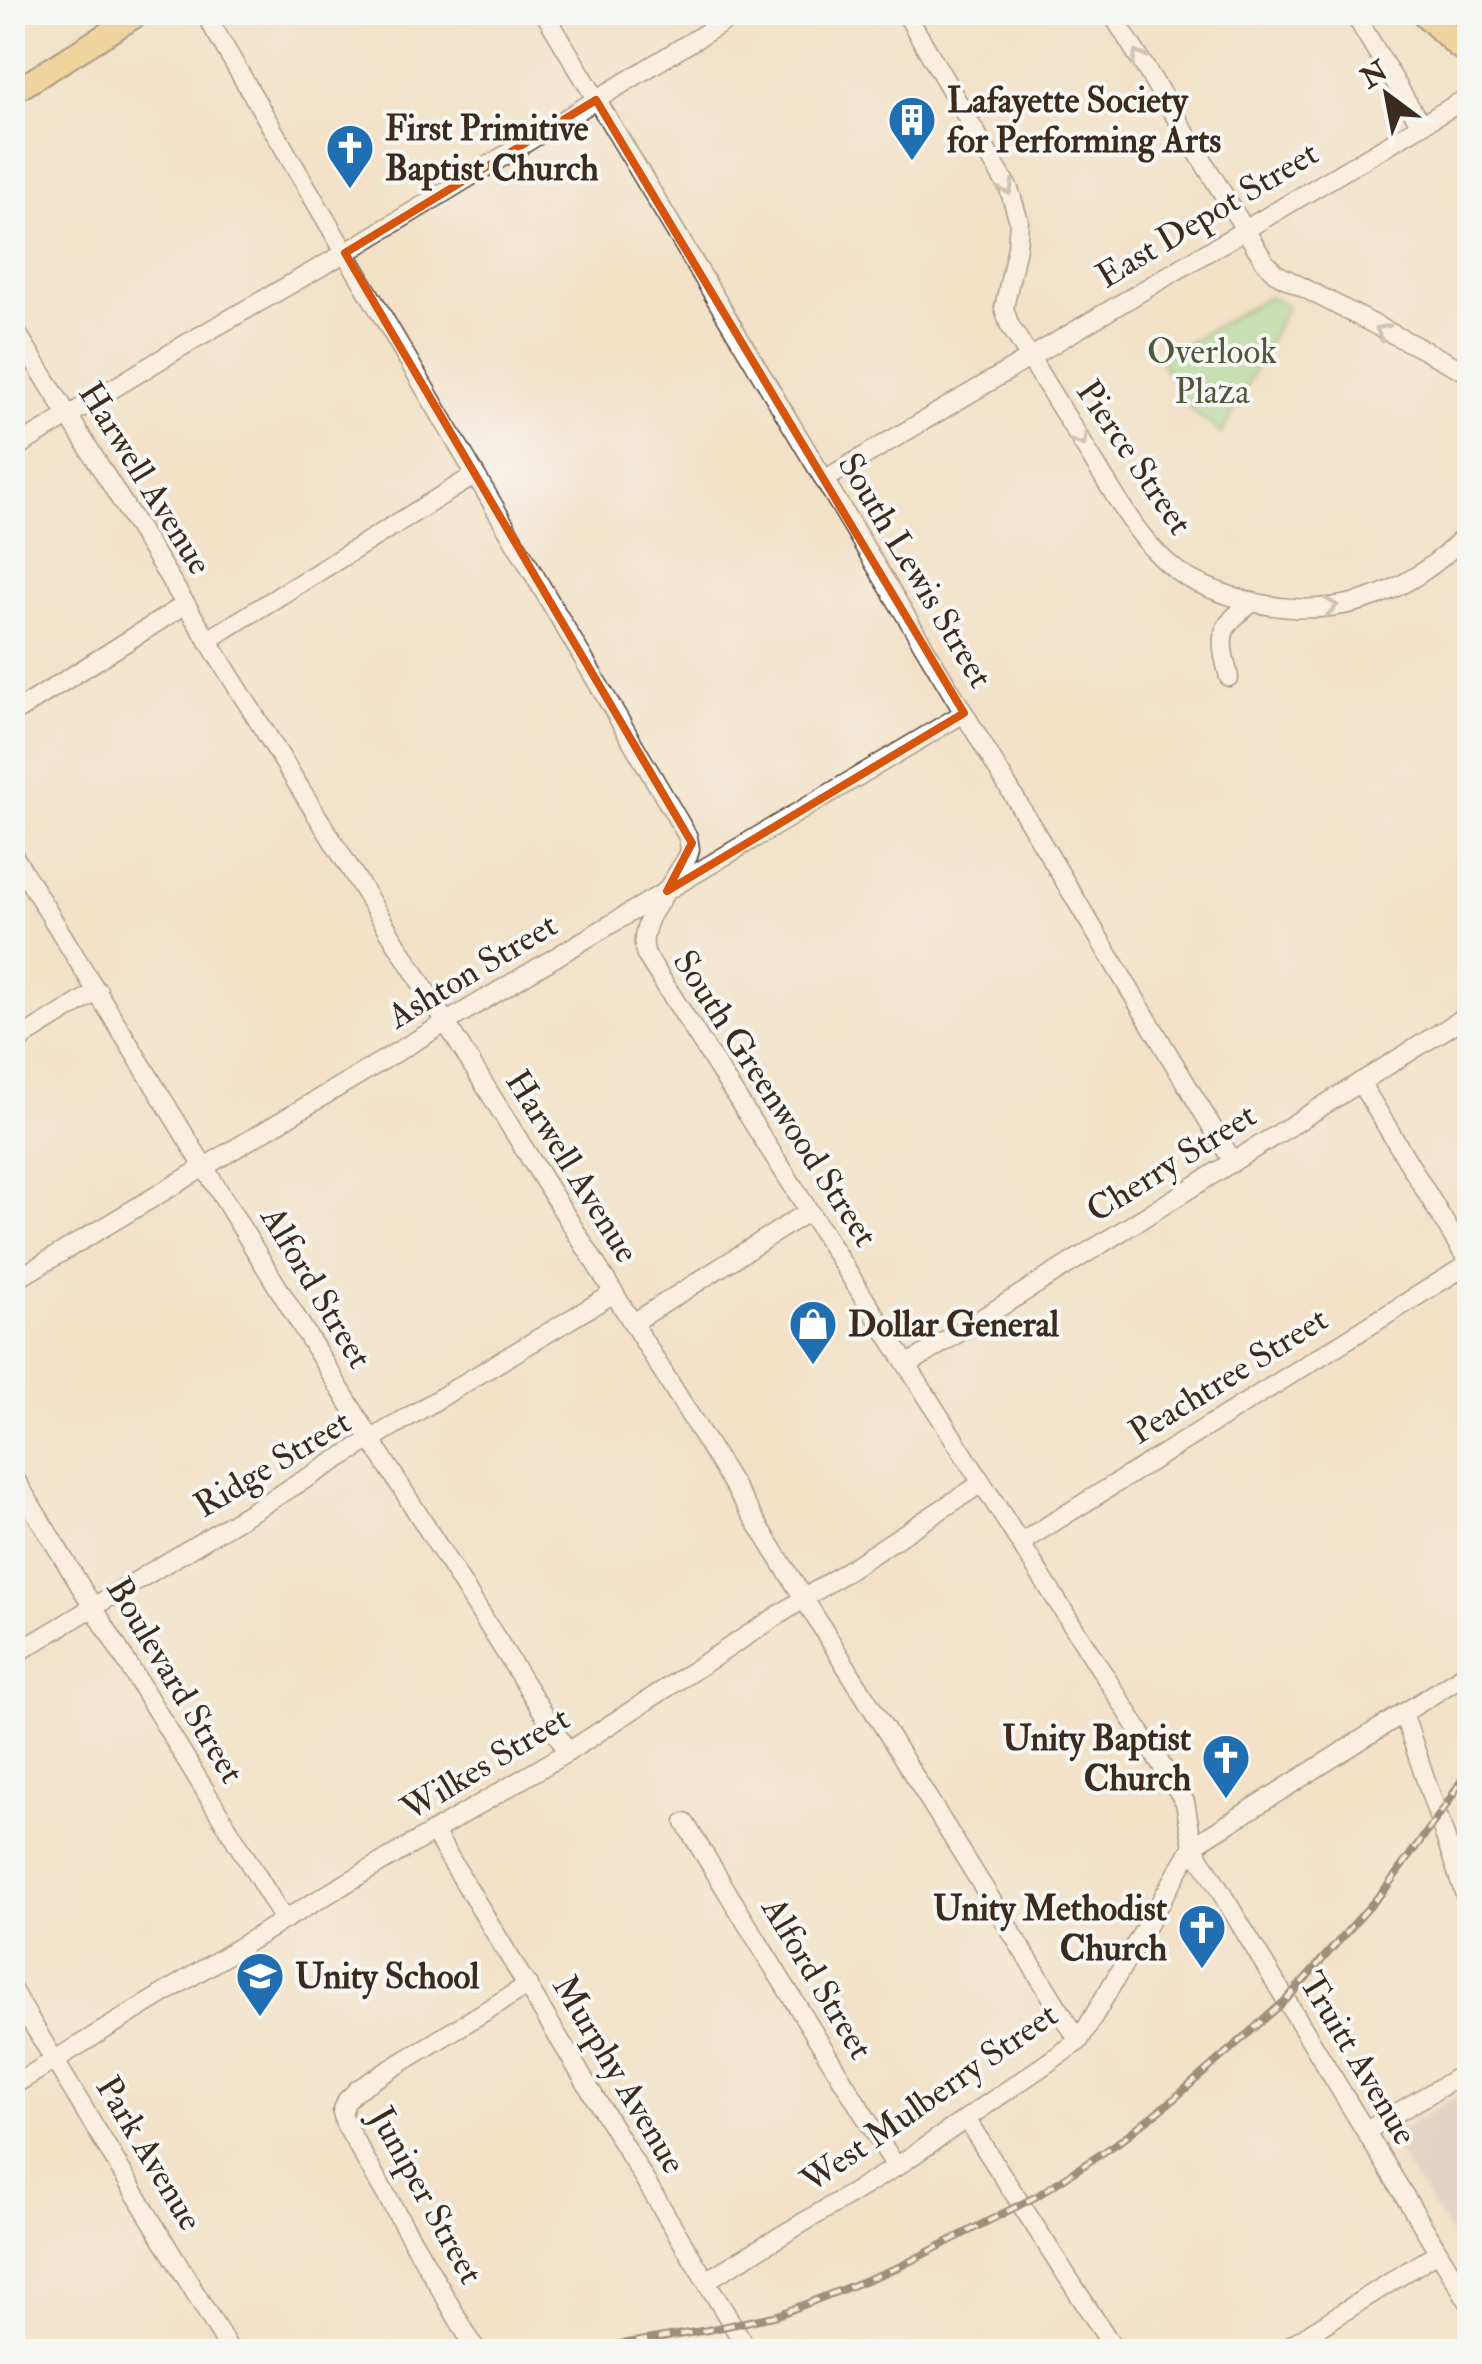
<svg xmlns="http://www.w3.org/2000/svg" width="1482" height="2364" viewBox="0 0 1482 2364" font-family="'IM FELL Double Pica',serif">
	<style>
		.industrial { fill: #d2bfbf }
		.green { fill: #92dc97; stroke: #66835a; stroke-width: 2.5 }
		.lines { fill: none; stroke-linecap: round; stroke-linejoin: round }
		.minor-casing { stroke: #574538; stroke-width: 21 }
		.major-casing { stroke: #574538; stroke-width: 26 }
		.highway-casing { stroke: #574538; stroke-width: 29 }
		.minor { stroke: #fff; stroke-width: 18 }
		.major { stroke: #ebc669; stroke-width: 22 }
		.highway { stroke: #ebc669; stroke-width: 25 }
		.rail-casing { stroke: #3b2a1e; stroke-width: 8 }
		.rail { stroke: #f6f6f2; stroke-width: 4; stroke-dasharray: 11; stroke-linecap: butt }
		.oneway { stroke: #a79f9a }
		.marked { fill: none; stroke: #d7540e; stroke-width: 8; stroke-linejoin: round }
		.labels { text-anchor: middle; stroke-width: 8; stroke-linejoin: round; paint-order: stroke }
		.poi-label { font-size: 35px; font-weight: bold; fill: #3b2a1e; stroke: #f6f6f2; text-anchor: start }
		.street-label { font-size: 35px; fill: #3b2a1e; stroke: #f6f6f2 }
		.park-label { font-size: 35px; fill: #51563c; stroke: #f6f6f2 }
	</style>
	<rect width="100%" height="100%" fill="#f6f6f2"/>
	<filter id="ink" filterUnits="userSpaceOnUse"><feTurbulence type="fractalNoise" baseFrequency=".01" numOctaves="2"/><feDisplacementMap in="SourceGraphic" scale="20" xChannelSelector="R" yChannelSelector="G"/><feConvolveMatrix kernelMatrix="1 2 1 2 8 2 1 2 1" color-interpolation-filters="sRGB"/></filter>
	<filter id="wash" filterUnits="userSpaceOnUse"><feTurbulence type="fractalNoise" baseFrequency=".0048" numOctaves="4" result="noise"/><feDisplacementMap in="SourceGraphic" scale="40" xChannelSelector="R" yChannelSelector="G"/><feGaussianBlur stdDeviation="2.25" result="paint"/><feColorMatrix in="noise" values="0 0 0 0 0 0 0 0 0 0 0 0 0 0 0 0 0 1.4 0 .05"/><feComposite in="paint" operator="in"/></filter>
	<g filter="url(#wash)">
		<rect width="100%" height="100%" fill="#f3e1c8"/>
		<path class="industrial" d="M1469 2088V2263L1387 2138Z"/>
		<path class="green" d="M1269 296 1287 306 1222 434 1190 409 1159 359Z"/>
	</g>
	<g filter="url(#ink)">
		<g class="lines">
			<g class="minor-casing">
				<g id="minor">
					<path d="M204 12 688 837 690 849 688 856 650 917C645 930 641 942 646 955L1185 1802 1193 1846 1470 2304"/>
					<path d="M544 12 1233 1162"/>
					<path d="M905 12 1009 189 1019 221 1017 247 1004 308 1009 324 1117 499C1133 525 1151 551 1176 570 1191 582 1213 590 1231 596 1323 626 1406 601 1470 530"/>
					<path d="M1111 12 1265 262 1275 273 1470 374"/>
					<path d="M1353 12 1421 125"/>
					<path d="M12 325 1079 2041"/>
					<path d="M12 450 191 341 345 253 740 12"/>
					<path d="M824 480 1470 96"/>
					<path d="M208 640 475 475"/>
					<path d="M1229 677C1219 638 1217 627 1252 603"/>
					<path d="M12 714 186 604"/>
					<path d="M12 853 372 1441 568 1752"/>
					<path d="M12 1044 98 991"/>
					<path d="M1360 1082 1469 1263"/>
					<path d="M12 1282 964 713"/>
					<path d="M633 1323 809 1211"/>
					<path d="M907 1365 1470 1014"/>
					<path d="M12 1474 284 1920"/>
					<path d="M1020 1543 1470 1263"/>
					<path d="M12 1656 614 1293"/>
					<path d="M1403 1713 1470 1910"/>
					<path d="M685 1823 896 2167"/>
					<path d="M434 1832 749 2352"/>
					<path d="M12 1990 231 2352"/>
					<path d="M12 2086 284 1920 568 1752 982 1483"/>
					<path d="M966 2119 1116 2352"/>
					<path d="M1366 2131 1470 2070"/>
					<path d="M707 2280 896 2167 1079 2041 1193 1846 1470 1671"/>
					<path d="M477 2352 345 2124 342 2112 347 2100 358 2089 528 1985"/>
					<path d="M1280 2352 1438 2252"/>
				</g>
			</g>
			<g class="major-casing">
				<path id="major" d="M12 93 142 12"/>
			</g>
			<g class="highway-casing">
				<path id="highway" d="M1423 12 1458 45 1470 53"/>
			</g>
			<use href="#minor" class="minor"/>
			<use href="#major" class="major"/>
			<use href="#highway" class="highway"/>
			<g class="rail-casing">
				<path id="rail" d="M571 2352 708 2330 778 2315 899 2267 1037 2196 1116 2144 1175 2098 1286 2000 1386 1888 1447 1804 1470 1766"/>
			</g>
			<use href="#rail" class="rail"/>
		</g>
		<defs><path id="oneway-chevron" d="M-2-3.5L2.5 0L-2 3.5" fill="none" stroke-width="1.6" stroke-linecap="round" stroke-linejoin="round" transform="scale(2.5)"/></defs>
		<g class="oneway">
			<use href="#oneway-chevron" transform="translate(1138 57) rotate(-121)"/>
			<use href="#oneway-chevron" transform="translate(1007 188) rotate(63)"/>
			<use href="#oneway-chevron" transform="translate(1382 331) rotate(-152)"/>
			<use href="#oneway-chevron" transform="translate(1081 440) rotate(58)"/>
			<use href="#oneway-chevron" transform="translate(1331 606) rotate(-7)"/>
		</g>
	</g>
	<path d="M0 0H1482V2364H0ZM596 100 964 713 667 891 692 843 345 253Z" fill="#f3e1c8" fill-opacity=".55" fill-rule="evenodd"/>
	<path class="marked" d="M596 100 964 713 667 891 692 843 345 253Z"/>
	<defs>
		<g id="building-pin" transform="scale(2.5)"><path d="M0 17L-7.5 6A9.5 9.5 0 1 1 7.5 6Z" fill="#1f6fb2" stroke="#f6f6f2"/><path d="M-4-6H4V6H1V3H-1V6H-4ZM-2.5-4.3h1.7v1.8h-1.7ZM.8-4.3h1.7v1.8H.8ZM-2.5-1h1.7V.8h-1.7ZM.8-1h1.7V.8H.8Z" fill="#fff"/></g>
		<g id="church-pin" transform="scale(2.5)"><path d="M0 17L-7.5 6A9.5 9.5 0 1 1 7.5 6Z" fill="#1f6fb2" stroke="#f6f6f2"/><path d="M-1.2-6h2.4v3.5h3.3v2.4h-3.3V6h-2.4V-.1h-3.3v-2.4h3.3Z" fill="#fff"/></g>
		<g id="shop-pin" transform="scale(2.5)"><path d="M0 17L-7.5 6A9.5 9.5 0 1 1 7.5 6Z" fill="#1f6fb2" stroke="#f6f6f2"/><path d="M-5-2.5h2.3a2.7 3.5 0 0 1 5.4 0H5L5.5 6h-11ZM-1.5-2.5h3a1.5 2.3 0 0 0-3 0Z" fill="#fff"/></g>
		<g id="school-pin" transform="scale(2.5)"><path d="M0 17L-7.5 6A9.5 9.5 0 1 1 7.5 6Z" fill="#1f6fb2" stroke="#f6f6f2"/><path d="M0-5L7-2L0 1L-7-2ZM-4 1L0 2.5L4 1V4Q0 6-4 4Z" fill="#fff"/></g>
	</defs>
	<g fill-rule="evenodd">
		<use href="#building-pin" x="912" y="120"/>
		<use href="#church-pin" x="350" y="148"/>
		<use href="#shop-pin" x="813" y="1324"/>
		<use href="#church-pin" x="1226" y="1758"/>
		<use href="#church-pin" x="1202" y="1928"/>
		<use href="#school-pin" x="260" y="1976"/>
	</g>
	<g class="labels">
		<g class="poi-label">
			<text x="947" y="112">Lafayette Society<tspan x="947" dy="40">for Performing Arts</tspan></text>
			<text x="385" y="140">First Primitive<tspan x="385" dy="40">Baptist Church</tspan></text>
			<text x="848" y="1336">Dollar General</text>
			<text x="1191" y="1750" text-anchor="end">Unity Baptist<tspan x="1191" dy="40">Church</tspan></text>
			<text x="1167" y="1920" text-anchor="end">Unity Methodist<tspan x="1167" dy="40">Church</tspan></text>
			<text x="295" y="1988">Unity School</text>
		</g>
		<g class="street-label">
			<text transform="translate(1207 214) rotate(-31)" y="12">East Depot Street</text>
			<text transform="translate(1135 457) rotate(56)" y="12">Pierce Street</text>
			<text transform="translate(146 478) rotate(58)" y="12">Harwell Avenue</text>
			<text transform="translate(916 570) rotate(59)" y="12">South Lewis Street</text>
			<text transform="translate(472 970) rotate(-31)" y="12">Ashton Street</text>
			<text transform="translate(776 1098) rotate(57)" y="12">South Greenwood Street</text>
			<text transform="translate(1171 1162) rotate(-32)" y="12">Cherry Street</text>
			<text transform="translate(573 1166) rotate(58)" y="12">Harwell Avenue</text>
			<text transform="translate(317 1287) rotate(59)" y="12">Alford Street</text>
			<text transform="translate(1228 1375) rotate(-32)" y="12">Peachtree Street</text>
			<text transform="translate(272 1463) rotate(-31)" y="12">Ridge Street</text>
			<text transform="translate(176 1680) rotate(59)" y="12">Boulevard Street</text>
			<text transform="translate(485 1763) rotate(-31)" y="12">Wilkes Street</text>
			<text transform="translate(818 1978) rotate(59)" y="12">Alford Street</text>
			<text transform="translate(1359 2058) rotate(59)" y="12">Truitt Avenue</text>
			<text transform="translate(620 2074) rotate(59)" y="12">Murphy Avenue</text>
			<text transform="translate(929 2097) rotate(-35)" y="12">West Mulberry Street</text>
			<text transform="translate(150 2153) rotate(59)" y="12">Park Avenue</text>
			<text transform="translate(427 2195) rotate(61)" y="12">Juniper Street</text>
		</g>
		<g class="park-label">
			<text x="1212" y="363">Overlook<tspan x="1212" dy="40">Plaza</tspan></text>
		</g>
	</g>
	<rect width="1482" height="2364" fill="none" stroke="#f6f6f2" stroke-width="50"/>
	<g transform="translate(1387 95) rotate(328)" stroke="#f6f6f2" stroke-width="8" paint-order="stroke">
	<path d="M0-8L18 38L0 25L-18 38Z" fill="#3b2a1e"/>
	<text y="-15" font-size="28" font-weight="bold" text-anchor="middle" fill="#3b2a1e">N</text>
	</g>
</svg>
